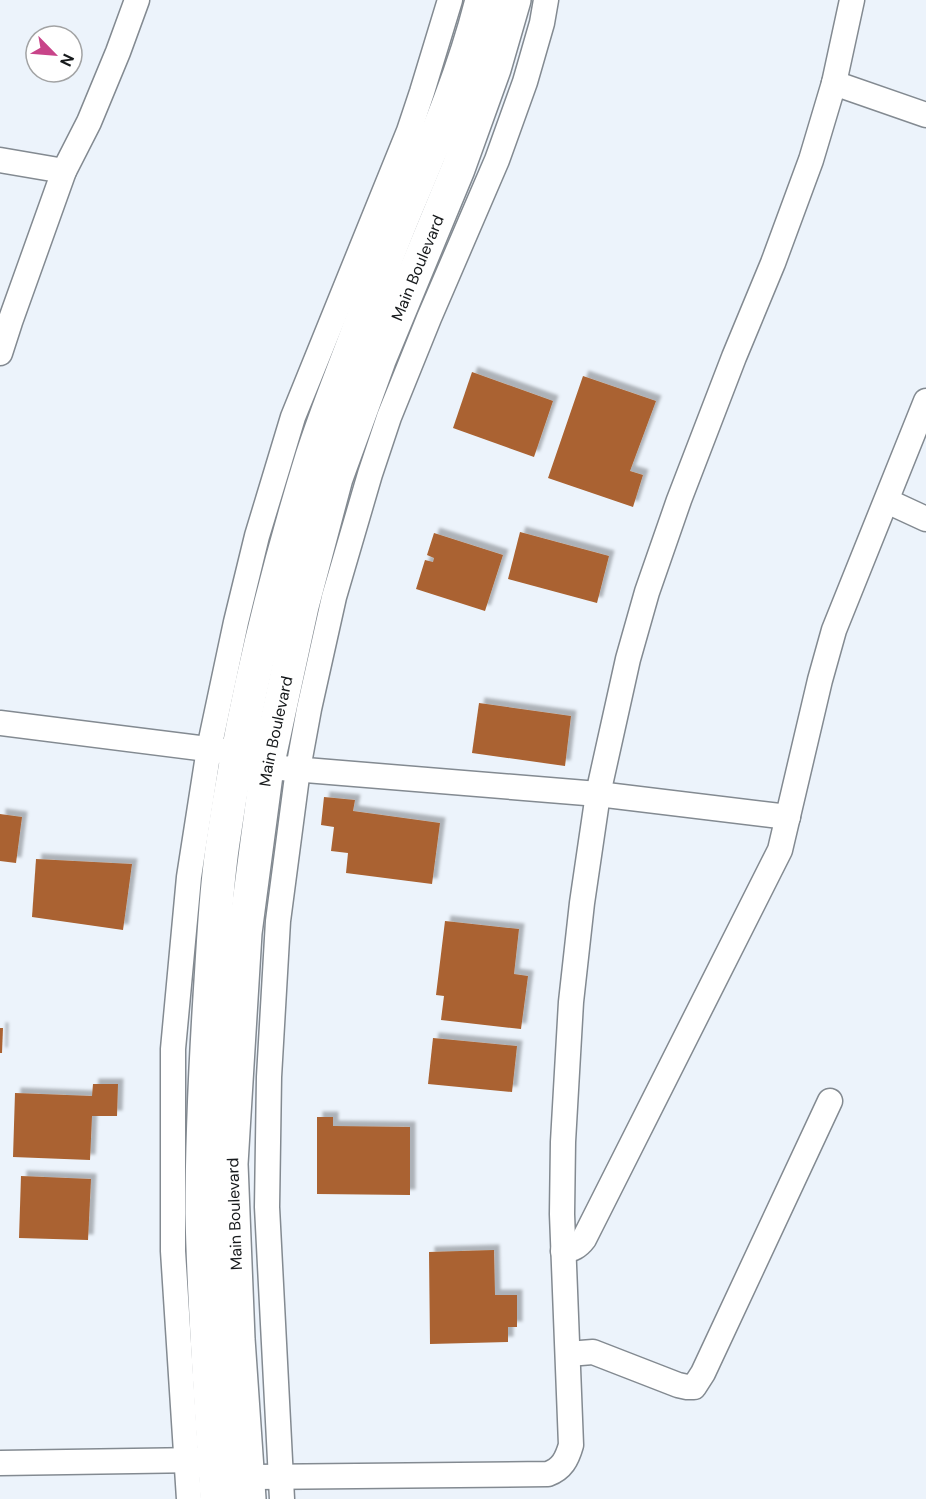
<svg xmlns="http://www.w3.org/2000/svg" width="926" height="1499" viewBox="0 0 926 1499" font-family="'DM Sans',sans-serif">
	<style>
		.building { fill: #aa6230; filter: url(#shadow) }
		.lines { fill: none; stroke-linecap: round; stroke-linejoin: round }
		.street-casing { stroke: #838a91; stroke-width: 27 }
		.secondary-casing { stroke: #838a91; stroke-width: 36 }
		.street { stroke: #fff; stroke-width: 24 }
		.secondary { stroke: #fff; stroke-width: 33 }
		.labels { text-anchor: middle; stroke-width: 5; stroke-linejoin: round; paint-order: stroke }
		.street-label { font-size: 16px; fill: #171a1c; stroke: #fff }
	</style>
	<defs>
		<filter id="shadow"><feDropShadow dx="5.5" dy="-5.5" stdDeviation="1.5" flood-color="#0004"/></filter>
	</defs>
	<rect width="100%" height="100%" fill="#ecf3fb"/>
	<g class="building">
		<path d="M472 372 553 401 534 457 453 428Z"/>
		<path d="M583 376 656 401 630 471 643 475 633 507 548 478Z"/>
		<path d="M520 532 609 556 597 603 508 579Z"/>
		<path d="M434 533 503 555 485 611 416 589 425 560 433 562 434 558 427 555Z"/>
		<path d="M479 703 571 716 565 766 472 753Z"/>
		<path d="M324 797 355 800 353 811 440 823 432 884 346 873 348 853 331 851 334 827 321 825Z"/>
		<path d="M0 814 22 817 16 863 0 861Z"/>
		<path d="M36 859 132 864 123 930 32 917Z"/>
		<path d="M445 921 519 929 514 974 528 976 521 1029 441 1020 444 996 436 995Z"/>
		<path d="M0 1028H3L2 1053H0Z"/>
		<path d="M433 1038 517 1046 512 1092 428 1084Z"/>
		<path d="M93 1084H118L117 1116H92L90 1160 13 1157 15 1093 92 1096Z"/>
		<path d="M317 1117H333V1126L410 1127V1195L317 1194Z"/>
		<path d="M21 1176 91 1179 88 1240 19 1238Z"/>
		<path d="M494 1250 495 1295H517V1327H508V1342L430 1344 429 1252Z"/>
	</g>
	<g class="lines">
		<g class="street-casing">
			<g id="street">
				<path d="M834 83 926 115"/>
				<path d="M0 160 64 171"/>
				<path d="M0 353 10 322 64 171 89 122 118 52 137 0"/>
				<path d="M887 501 926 519"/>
				<path d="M0 723 223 751"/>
				<path d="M281 768 598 794 788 817"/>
				<path d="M563 1251C573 1249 578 1247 584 1239L780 850 820 680 834 630 926 401"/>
				<path d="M568 1354 593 1352 678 1385 687 1387H694L703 1373 830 1101"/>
				<path d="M0 1463 200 1460"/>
				<path d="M247 1477 548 1474C562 1469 567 1459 571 1445L562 1214 563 1142 571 1002 582 903 598 794 628 659 647 592 679 500 734 357 773 263 811 160 834 83 852 0"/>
				<path d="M189 1499 173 1251V1049L189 877 209 749 236 622 257 536 293 417 409 131 422 92 450 0"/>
				<path d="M282 1499 267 1207 269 1077 278 921 298 769 309 709 334 597 370 474 389 417 429 318 497 160 525 82 542 23 546 0"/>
			</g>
		</g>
		<g class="secondary-casing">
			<g id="secondary">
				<path d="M217 1499C211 1404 204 1308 202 1213 202 1135 206 1058 211 981 214 934 216 888 223 842 242 711 273 583 312 457 326 413 344 370 360 326 375 288 389 249 405 211 434 142 464 73 482 0"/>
				<path id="s1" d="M249 1499 238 1339 231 1164 245 933 267 767 302 606 336 478 379 360 458 169 494 69 514 0"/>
			</g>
		</g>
		<use href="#street" class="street"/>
		<use href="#secondary" class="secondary"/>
	</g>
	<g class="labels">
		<g class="street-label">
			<text dy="6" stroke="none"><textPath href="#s1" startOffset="1257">Main Boulevard</textPath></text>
			<text dy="6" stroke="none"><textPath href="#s1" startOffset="771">Main Boulevard</textPath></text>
			<text transform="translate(234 1214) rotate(-92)" y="6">Main Boulevard</text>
		</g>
	</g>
	<g transform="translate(54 54) rotate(115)"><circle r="28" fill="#ffffff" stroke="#a2a3a4" stroke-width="1.5"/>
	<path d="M0-4.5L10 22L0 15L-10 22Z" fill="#c84489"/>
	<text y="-9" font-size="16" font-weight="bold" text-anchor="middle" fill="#171a1c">N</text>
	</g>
</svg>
